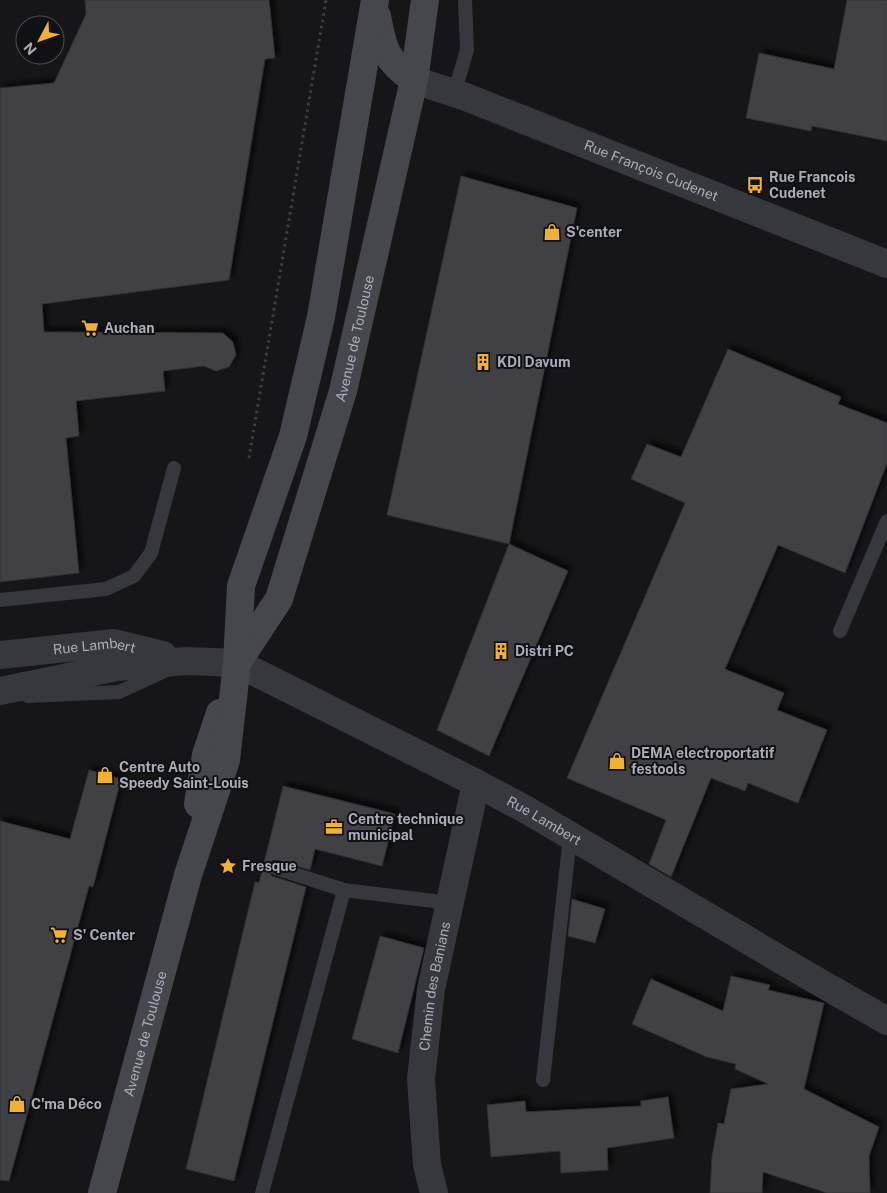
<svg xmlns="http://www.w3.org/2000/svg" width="887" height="1193" viewBox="0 0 887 1193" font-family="'Public Sans',sans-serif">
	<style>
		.building { fill: #404145; stroke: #303034; filter: url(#shadow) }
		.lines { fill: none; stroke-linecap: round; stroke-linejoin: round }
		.path { stroke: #3d3f44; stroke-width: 3; stroke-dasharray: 2.5 4; stroke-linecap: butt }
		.service { stroke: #37383d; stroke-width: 14 }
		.minor { stroke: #37383d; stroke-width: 28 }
		.tertiary { stroke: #37383d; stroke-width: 28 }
		.secondary { stroke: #45474d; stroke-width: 28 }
		.labels { text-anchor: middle; stroke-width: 4; stroke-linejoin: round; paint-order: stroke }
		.street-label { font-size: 14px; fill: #a8adb8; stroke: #111113 }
		.poi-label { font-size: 14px; font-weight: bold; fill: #a8adb8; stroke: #111113; text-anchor: start }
	</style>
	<defs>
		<filter id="shadow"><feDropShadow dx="4.5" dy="-4.5" stdDeviation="2.5" flood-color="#0009"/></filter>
	</defs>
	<rect width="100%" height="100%" fill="#161618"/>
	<g class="building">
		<path d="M85 0H269L275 58 265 59 229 280 42 304 44 332 223 333 233 342 236 355 229 367 216 371 204 366 163 371 165 391 76 401 79 436 66 438 79 573 0 582V88L54 83 86 14Z"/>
		<path d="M847 0H887V141L812 126 811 131 746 118 759 53 834 69Z"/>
		<path d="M461 176 577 208 509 544 387 515Z"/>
		<path d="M728 349 841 397 838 404 887 423V463L845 573 778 545 725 669 784 693 777 710 827 730 798 803 748 783 745 791 711 778 671 877 649 864 666 820 567 778 685 503 631 479 647 444 681 457Z"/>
		<path d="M509 544 568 571 489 756 437 730Z"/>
		<path d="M89 770 121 779 93 887 89 886 9 1181 0 1180V821L70 839Z"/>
		<path d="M283 786 395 814 382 866 315 849 310 870 277 860H273L267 865V870L272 876 306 887 234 1181 186 1169 255 882 259 883Z"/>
		<path d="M572 899 605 909 595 943 568 936Z"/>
		<path d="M380 936 424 948 398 1053 352 1039Z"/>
		<path d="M731 976 770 985 768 990 824 1003 804 1089 879 1127 869 1156 870 1193H827L763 1172 762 1193H710L712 1157 718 1123 724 1124 731 1089 768 1084 735 1069 736 1064 707 1057 632 1024 651 979 723 1011Z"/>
		<path d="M668 1097 674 1138 607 1148 608 1170 561 1173 560 1151 491 1157 487 1105 525 1101 526 1112 641 1106V1101Z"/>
	</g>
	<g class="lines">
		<path class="path" d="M249 458 326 0"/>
		<g class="service">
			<path d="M454 94 467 50 465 0"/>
			<path d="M0 600 106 589 134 576 151 553 174 468"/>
			<path d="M840 631 887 521"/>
			<path d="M28 696 119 692 167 670"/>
			<path d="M275 868 344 890 450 903"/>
			<path d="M543 1080 570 837"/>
			<path d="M262 1193 344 890"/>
		</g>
		<g class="minor">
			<path id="s1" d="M414 80 466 97 887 264"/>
			<path id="s2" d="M434 1193 427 1165 421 1079 431 989 476 783"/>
		</g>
		<g class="tertiary">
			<path id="s3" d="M0 655 114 643 163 655"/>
			<path id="s4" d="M0 691 117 667 186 661 237 663 476 783 525 809 805 974 887 1021"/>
		</g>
		<g class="secondary">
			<path d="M377 16C383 49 386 61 414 80"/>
			<path id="s5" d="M237 663 279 599 343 391 414 80 425 0"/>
			<path d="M198 804 206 755 220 713"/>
			<path id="s6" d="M102 1193 188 875 226 760 237 663 241 586 293 436 321 317 375 0"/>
		</g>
	</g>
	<defs>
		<g id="bus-bare" transform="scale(1.35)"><path d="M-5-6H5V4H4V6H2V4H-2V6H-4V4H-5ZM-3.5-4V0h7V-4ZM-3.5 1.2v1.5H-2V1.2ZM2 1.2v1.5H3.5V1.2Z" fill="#f2b134" stroke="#111113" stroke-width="2.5" paint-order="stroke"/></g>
		<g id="shop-bare" transform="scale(1.35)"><path d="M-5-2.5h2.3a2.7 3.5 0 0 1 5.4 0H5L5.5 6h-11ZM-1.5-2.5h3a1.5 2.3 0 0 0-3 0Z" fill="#f2b134" stroke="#111113" stroke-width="2.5" paint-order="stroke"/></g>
		<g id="supermarket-bare" transform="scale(1.35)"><path d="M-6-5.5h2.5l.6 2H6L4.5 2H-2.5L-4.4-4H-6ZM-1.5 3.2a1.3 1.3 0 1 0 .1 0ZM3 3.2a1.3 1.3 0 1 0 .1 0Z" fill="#f2b134" stroke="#111113" stroke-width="2.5" paint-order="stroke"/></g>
		<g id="building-bare" transform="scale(1.35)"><path d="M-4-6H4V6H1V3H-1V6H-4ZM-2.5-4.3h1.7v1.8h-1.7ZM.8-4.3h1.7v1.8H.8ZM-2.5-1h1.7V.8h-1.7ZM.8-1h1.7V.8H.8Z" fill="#f2b134" stroke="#111113" stroke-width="2.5" paint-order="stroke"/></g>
		<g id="office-bare" transform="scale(1.35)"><path d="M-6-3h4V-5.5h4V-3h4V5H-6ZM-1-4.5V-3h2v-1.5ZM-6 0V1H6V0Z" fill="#f2b134" stroke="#111113" stroke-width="2.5" paint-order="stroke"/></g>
		<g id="sight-bare" transform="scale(1.35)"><path d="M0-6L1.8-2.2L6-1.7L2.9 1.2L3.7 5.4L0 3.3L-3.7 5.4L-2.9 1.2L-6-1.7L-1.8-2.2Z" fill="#f2b134" stroke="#111113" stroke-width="2.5" paint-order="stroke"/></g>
	</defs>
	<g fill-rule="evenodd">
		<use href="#bus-bare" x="755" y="185"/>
		<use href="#shop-bare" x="552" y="232"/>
		<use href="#supermarket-bare" x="90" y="328"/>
		<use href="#building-bare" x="483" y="362"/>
		<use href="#building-bare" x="501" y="651"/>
		<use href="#shop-bare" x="617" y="761"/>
		<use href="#shop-bare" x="105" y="775"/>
		<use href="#office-bare" x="334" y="827"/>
		<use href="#sight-bare" x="228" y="866"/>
		<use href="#supermarket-bare" x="59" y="935"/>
		<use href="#shop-bare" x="17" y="1104"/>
	</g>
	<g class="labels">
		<g class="street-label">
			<text dy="5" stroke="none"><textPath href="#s1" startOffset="254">Rue François Cudenet</textPath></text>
			<text dy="5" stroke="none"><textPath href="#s5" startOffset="348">Avenue de Toulouse</textPath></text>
			<text dy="5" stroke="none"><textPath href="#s3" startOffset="95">Rue Lambert</textPath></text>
			<text dy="5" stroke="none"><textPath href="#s4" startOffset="585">Rue Lambert</textPath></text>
			<text dy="5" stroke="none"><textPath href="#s2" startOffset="209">Chemin des Banians</textPath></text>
			<text dy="5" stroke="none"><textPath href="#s6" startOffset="165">Avenue de Toulouse</textPath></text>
		</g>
		<g class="poi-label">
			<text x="769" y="182">Rue Francois<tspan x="769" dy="16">Cudenet</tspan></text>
			<text x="566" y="237">S'center</text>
			<text x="104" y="333">Auchan</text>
			<text x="497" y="367">KDI Davum</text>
			<text x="515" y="656">Distri PC</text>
			<text x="631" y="758">DEMA electroportatif<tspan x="631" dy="16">festools</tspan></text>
			<text x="119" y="772">Centre Auto<tspan x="119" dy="16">Speedy Saint-Louis</tspan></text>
			<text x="348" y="824">Centre technique<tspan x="348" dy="16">municipal</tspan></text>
			<text x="242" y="871">Fresque</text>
			<text x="73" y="940">S' Center</text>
			<text x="31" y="1109">C'ma Déco</text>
		</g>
	</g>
	<g transform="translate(40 40) rotate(229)"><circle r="24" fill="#111113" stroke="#4d4f55"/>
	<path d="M0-4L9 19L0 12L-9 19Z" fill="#f2b134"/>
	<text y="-8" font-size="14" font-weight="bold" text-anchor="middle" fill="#a8adb8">N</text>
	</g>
</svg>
